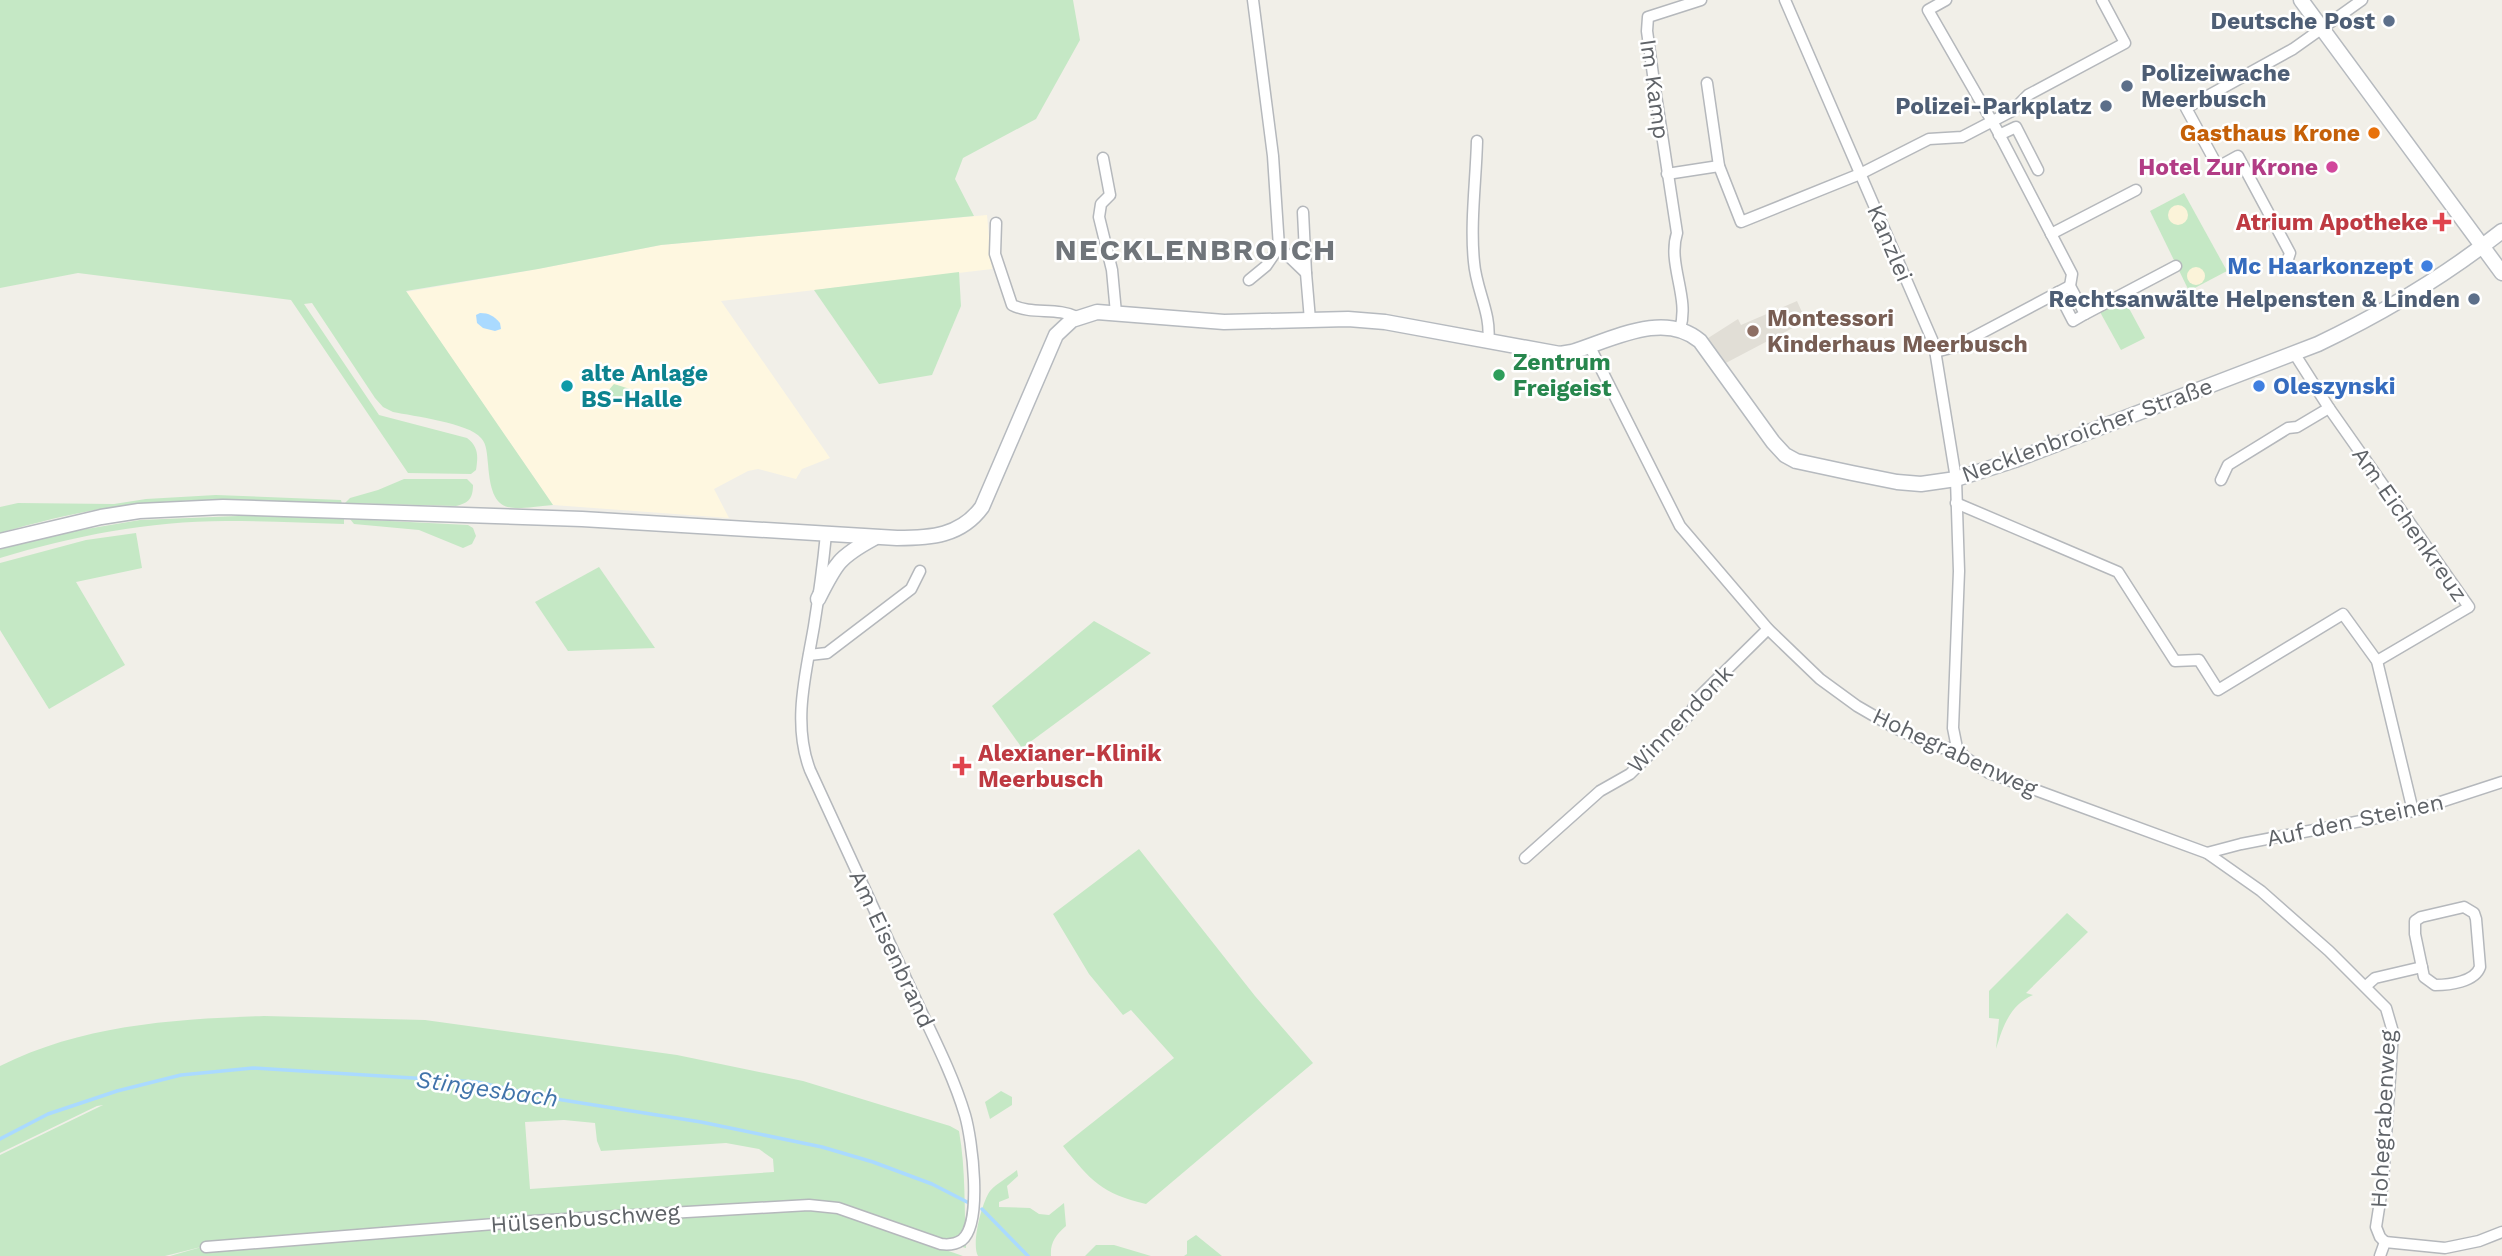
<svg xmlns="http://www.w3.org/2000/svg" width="2502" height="1256" viewBox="0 0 2502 1256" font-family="'Work Sans',sans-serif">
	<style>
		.commercial { fill: #fef7e0 }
		.education { fill: #e1ded6 }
		.green { fill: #c5e8c5; fill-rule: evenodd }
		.sand { fill: #fbf3d9 }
		.water { fill: #aadaff }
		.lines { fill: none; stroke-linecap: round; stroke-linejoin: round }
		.stream { stroke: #aadaff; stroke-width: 3.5 }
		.street-casing { stroke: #b5b8bc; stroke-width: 13 }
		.secondary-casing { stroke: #b6babf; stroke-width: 17 }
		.street { stroke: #fff; stroke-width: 10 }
		.secondary { stroke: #fff; stroke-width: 14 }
		.service-dot { fill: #5c6f8a; stroke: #fff; stroke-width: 2.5 }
		.food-dot { fill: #e8710a; stroke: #fff; stroke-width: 2.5 }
		.hotel-dot { fill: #d1479c; stroke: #fff; stroke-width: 2.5 }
		.health-dot { fill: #e0444e; stroke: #fff; stroke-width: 2.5 }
		.shop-dot { fill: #3f7fe0; stroke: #fff; stroke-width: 2.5 }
		.education-dot { fill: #8d6e63; stroke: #fff; stroke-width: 2.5 }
		.leisure-dot { fill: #2e9e5b; stroke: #fff; stroke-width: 2.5 }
		.culture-dot { fill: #0f9aa8; stroke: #fff; stroke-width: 2.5 }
		.labels { text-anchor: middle; stroke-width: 5; stroke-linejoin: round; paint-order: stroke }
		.service-label { font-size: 23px; font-weight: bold; fill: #4e5e75; stroke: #fff; text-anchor: end }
		.street-label { font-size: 23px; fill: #5f6368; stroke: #fff }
		.food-label { font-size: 23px; font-weight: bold; fill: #c56008; stroke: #fff; text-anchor: end }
		.hotel-label { font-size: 23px; font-weight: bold; fill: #b23c85; stroke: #fff; text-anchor: end }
		.health-label { font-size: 23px; font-weight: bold; fill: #be3a42; stroke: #fff; text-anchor: end }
		.shop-label { font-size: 23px; font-weight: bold; fill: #366cbe; stroke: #fff; text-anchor: end }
		.education-label { font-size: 23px; font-weight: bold; fill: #785e54; stroke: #fff; text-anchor: start }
		.leisure-label { font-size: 23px; font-weight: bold; fill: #27864d; stroke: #fff; text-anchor: start }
		.culture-label { font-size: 23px; font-weight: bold; fill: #0d838f; stroke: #fff; text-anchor: start }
		.water-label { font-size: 24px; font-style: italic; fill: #4174aa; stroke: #fff }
		.district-label { font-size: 30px; font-weight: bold; letter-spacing: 2px; fill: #70757a; stroke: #fff }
	</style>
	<rect width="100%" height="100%" fill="#f1efe8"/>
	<path class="commercial" d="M987 215 992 269 721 301 830 458 802 469 796 479 758 469 748 471 714 489 729 518 553 505 406 292 538 269 661 245Z"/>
	<path class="education" d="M1797 301 1806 321 1722 365 1705 340 1738 319 1741 325Z"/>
	<g class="green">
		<path d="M0 0H1073L1080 40 1036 119 963 158 955 179 974 216 661 245 538 269 406 291 553 505C509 509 492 518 488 464 487 455 487 444 481 438 469 423 413 416 393 412L383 407 375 398 312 303 304 304 379 415 467 438C479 447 478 457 476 470L471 474 408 473 291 300 78 273 0 288Z"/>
		<path d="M2184 193 2227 271 2189 291 2150 211Z"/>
		<path d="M959 272 961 306 932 375 879 384 814 290Z"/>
		<path d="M2124 299 2145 338 2121 350 2100 312Z"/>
		<path d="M614 384 630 389 638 400H606L607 392Z"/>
		<path d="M404 479H467L473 485C473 498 469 503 456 506L345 503 350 498 378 490Z"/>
		<path d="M216 495 341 500 342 504C277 501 213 498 148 503 98 507 48 519 0 533V507L18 503 114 504 146 499Z"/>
		<path d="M264 515 344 518V524C305 523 265 521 226 521 149 521 73 536 0 558V549L63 533 140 520Z"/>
		<path d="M350 519 468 525 473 528 476 536 472 544 463 548 419 530 354 524Z"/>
		<path d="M136 533 142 568 76 582 125 665 49 709 0 630V563L86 540Z"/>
		<path d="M599 567 655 648 568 651 535 602Z"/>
		<path d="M1094 621 1151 653 1022 748 992 706Z"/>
		<path d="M1139 849 1255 996 1313 1063 1146 1204C1102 1194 1090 1180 1063 1146L1174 1058 1131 1010 1123 1015 1089 974 1053 914Z"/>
		<path d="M2067 913 2088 932 2026 993 2033 995C2010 1005 2003 1026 1996 1049L1999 1019 1989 1018V991Z"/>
		<path d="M264 1016 425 1020 677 1055 803 1081 950 1126 959 1131C966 1170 964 1209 966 1248L935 1240 839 1204 797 1201V1209L836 1212 963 1256H170L205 1246 165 1256H0V1155L103 1105 97 1106 0 1153V1066C82 1025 174 1019 264 1016ZM564 1120 595 1123 597 1141 601 1151 726 1143 759 1149 773 1159 774 1172 530 1189 525 1122Z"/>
		<path d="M1001 1091 1012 1097V1105L990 1119 985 1102Z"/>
		<path d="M1017 1170 1018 1176 1007 1186 1009 1198 999 1202V1207L1030 1208 1039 1214 1049 1215 1064 1203 1066 1226C1056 1235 1050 1242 1051 1256H978C971 1244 982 1202 990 1191 997 1183 1009 1177 1017 1170Z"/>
		<path d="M1196 1235 1222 1256H1184L1187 1254V1241Z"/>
		<path d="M1096 1245H1114L1151 1256H1085Z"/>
	</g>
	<g class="sand">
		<circle cx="2178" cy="215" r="10"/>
		<circle cx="2196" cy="276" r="9"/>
	</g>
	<path class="water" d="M480 313C489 313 494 316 500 323L501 329 495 331 483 328 477 323 476 315Z"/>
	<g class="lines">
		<g class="stream">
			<path d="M0 1139 48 1114 117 1091 181 1075 253 1068 477 1082 550 1098 701 1122 822 1147 873 1162 932 1184 971 1204"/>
			<path d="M982 1209 1028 1256"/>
		</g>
		<g class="street-casing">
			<g id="street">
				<path d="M1785 0 1934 344 1956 479 1959 571 1953 728 1957 748"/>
				<path d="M1946 0 1928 10 1997 130 2072 274 2070 286"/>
				<path d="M1707 83 1719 166 1741 222 1860 174 1929 139 1962 137 2012 111 2028 95 2125 43 2102 0"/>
				<path d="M1999 135 2016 127 2038 170"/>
				<path d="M1477 141C1476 180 1470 224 1474 262 1476 290 1492 314 1488 342"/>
				<path d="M1103 158 1110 195 1101 204 1099 217 1112 270 1116 313"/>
				<path d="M1667 174 1719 166"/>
				<path d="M1303 212 1306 273"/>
				<path d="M996 223 995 254 1012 305C1032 315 1057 307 1077 317"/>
				<path d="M2051 234 2136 190"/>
				<path d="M1279 247 1306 273 1310 320"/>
				<path d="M2285 268 2290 253 2238 156 2218 167 2186 108 2293 49 2362 0"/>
				<path d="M1249 280 1266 266 1279 247 1273 156 1253 0"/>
				<path d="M2058 292 2073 321 2085 314"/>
				<path d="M1680 329C1690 297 1667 264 1677 233L1654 82 1647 31 1648 17 1701 0"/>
				<path d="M1590 347 1680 526 1768 629 1820 679 1857 706 1895 728 1926 743 1942 748H1957L1966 758 1989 773 2207 853 2261 891 2329 951 2386 1008 2393 1032 2383 1182 2376 1227 2380 1237 2385 1242"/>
				<path d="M1935 352 1955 347 2070 286 2085 314 2176 266"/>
				<path d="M2294 353 2329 408 2469 607 2377 661"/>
				<path d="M2221 480 2228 465 2288 428 2297 427 2329 408"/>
				<path d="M1956 503 2118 572 2175 661 2199 660 2218 690 2343 614 2377 661 2413 811"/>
				<path d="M809 655 827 653 911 589 920 571"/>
				<path d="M2207 853 2241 844 2413 811 2502 782"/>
				<path d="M1525 858 1600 791 1630 774 1689 715 1700 696 1768 629"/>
				<path d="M2464 907 2474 913 2476 919 2480 967C2475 982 2449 985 2435 985L2424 977 2415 934V921L2421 917Z"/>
				<path d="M2366 986 2375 978 2422 967"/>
				<path d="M2385 1242 2445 1248 2479 1241 2502 1232"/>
				<path d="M206 1247 532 1221 809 1205 838 1208 941 1244C948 1245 956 1244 962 1240 983 1223 972 1139 965 1115 952 1071 927 1025 908 983 875 912 843 841 810 770 792 723 806 673 814 626 819 595 823 565 826 534"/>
				<path d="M2380 1256 2385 1242"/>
			</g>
		</g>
		<g class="secondary-casing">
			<g id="secondary">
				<path d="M2301 0 2502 273"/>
				<path d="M0 541 101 517 139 511 223 507 582 519 897 538C931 538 961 536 982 507L1056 335 1072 320 1097 312 1224 322 1348 319 1385 322 1560 354 1572 352C1611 340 1664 310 1700 341L1773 442 1785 455 1796 461 1852 473 1897 482 1921 484 1956 479 2015 460 2318 344C2383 313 2445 276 2502 231"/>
				<path d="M818 599C836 563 839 557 874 538"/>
			</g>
		</g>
		<use href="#street" class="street"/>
		<use href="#secondary" class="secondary"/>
	</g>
	<g class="service-dot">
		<circle cx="2389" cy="21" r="7"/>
		<circle cx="2127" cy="86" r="7"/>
		<circle cx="2106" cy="106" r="7"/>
		<circle cx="2474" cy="299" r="7"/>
	</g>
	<circle class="food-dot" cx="2374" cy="133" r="7"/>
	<circle class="hotel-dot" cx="2332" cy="167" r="7"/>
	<g class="health-dot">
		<path d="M2438.5 211.5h7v7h7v7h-7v7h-7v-7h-7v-7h7z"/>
		<path d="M958.5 755.5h7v7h7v7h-7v7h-7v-7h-7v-7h7z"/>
	</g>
	<g class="shop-dot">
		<circle cx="2427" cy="266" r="7"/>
		<circle cx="2259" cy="386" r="7"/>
	</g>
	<circle class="education-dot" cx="1753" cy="331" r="7"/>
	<circle class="leisure-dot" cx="1499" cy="375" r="7"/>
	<circle class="culture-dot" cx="567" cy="386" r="7"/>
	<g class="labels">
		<g class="service-label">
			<text x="2375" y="29">Deutsche Post</text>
			<text x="2141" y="81" text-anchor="start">Polizeiwache<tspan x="2141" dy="26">Meerbusch</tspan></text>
			<text x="2092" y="114">Polizei-Parkplatz</text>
			<text x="2460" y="307">Rechtsanwälte Helpensten &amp; Linden</text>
		</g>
		<g class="street-label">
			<text transform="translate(1655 89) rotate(82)" y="8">Im Kamp</text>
			<text transform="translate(1890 243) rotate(67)" y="8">Kanzlei</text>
			<text transform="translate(2087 430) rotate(-20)" y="8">Necklenbroicher Straße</text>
			<text transform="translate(2410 524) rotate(55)" y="8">Am Eichenkreuz</text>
			<text transform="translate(1680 719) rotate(-46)" y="8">Winnendonk</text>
			<text transform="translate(1955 752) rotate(25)" y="8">Hohegrabenweg</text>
			<text transform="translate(2355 820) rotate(-12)" y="8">Auf den Steinen</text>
			<text transform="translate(892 949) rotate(65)" y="8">Am Eisenbrand</text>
			<text transform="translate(2383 1119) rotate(-87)" y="8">Hohegrabenweg</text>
			<text transform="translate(585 1218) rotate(-4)" y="8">Hülsenbuschweg</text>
		</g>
		<g class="food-label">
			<text x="2360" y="141">Gasthaus Krone</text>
		</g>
		<g class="hotel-label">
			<text x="2318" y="175">Hotel Zur Krone</text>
		</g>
		<g class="health-label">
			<text x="2428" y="230">Atrium Apotheke</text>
			<text x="978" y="761" text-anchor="start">Alexianer-Klinik<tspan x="978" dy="26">Meerbusch</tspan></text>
		</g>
		<g class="shop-label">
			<text x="2413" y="274">Mc Haarkonzept</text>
			<text x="2273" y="394" text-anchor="start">Oleszynski</text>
		</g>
		<g class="education-label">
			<text x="1767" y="326">Montessori<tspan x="1767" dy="26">Kinderhaus Meerbusch</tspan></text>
		</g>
		<g class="leisure-label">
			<text x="1513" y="370">Zentrum<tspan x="1513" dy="26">Freigeist</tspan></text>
		</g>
		<g class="culture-label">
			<text x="581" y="381">alte Anlage<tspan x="581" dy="26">BS-Halle</tspan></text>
		</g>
		<g class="water-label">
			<text transform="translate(487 1089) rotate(8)" y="8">Stingesbach</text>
		</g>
		<g class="district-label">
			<text x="1196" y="260">NECKLENBROICH</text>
		</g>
	</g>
</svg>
